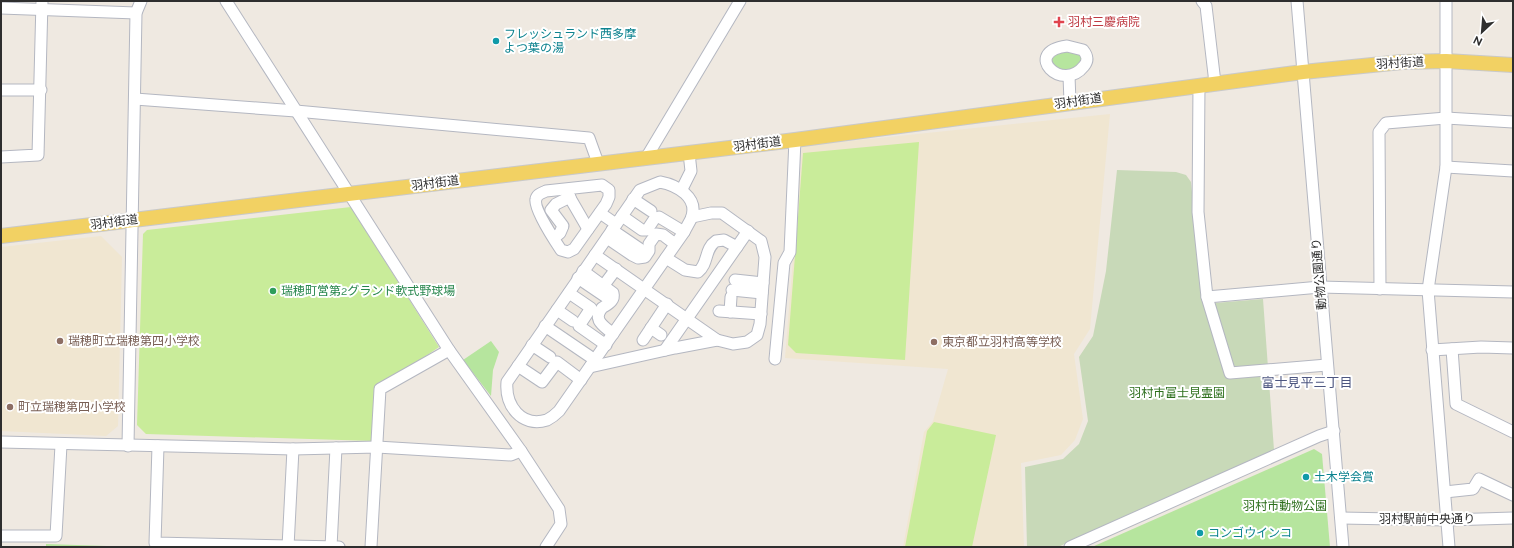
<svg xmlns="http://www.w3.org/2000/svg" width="1514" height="548" viewBox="0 0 1514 548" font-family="Raleway,'Noto Sans JP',sans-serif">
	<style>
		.education { fill: #f0e6d1 }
		.green { fill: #b6e59e }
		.cemetery { fill: #c8d9b8 }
		.pitch { fill: #c9ec9a }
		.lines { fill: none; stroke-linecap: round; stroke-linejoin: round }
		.minor-casing { stroke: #b4b7c1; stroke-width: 13 }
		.major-casing { stroke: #c9c9c9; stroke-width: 16 }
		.minor { stroke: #fff; stroke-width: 11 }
		.major { stroke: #f2d163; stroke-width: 14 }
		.health-dot { fill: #e0444e; stroke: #fff; stroke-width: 1.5 }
		.culture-dot { fill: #0f9aa8; stroke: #fff; stroke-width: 1.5 }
		.leisure-dot { fill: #2e9e5b; stroke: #fff; stroke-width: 1.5 }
		.education-dot { fill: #8d6e63; stroke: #fff; stroke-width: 1.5 }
		.labels { text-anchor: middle; stroke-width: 4; stroke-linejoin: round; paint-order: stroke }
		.health-label { font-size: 12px; fill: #be3a42; stroke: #fff; text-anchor: start }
		.culture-label { font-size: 12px; fill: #0d838f; stroke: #fff; text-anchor: start }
		.street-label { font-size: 12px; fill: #2e2e2e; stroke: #fff }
		.leisure-label { font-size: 12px; fill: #27864d; stroke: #fff; text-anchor: start }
		.education-label { font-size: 12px; fill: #785e54; stroke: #fff; text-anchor: start }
		.park-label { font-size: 12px; fill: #2c6e1b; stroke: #fff }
		.neighbourhood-label { font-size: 13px; fill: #4d5680; stroke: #fff }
	</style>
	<rect width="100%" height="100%" fill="#efe9e1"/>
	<g class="education">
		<path d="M1110 114 1090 329 1074 354 1083 419 1075 440 1061 455 1021 463 1024 547H903L924 432 933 421 948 369 785 358 802 146Z"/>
		<path d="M101 236 122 257 118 426 106 436 1 431V247Z"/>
	</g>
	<g class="green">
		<path d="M1067 50 1080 55 1082 61C1074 71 1067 72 1056 69L1051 61C1055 54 1059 53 1067 50Z"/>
		<path d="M491 341 499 352 493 370 491 396 463 360Z"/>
		<path d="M1314 449 1322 454 1330 547H1092Z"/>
		<path d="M46 544 137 547H46Z"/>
	</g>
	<path class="cemetery" d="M1117 170 1176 172 1186 175 1191 182 1203 304 1263 299 1274 450 1058 547H1027L1025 467 1063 459 1079 444 1088 421 1079 357 1093 336 1106 271Z"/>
	<g class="pitch">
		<path d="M919 142 905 360 796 353 788 345 803 153Z"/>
		<path d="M351 207 439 347 378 389 373 441 146 434 137 425 143 234 147 230Z"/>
		<path d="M934 422 996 435 972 547H905L927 431Z"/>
	</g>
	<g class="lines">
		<g class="minor-casing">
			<g id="minor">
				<path d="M1202 1 1206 6 1215 83"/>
				<path d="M1297 1 1343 547"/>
				<path d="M1446 1V167L1428 290 1449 547"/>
				<path d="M1 8 136 13"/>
				<path d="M1067 46 1083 50C1087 55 1089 60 1084 66 1062 94 1021 52 1067 46Z"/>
				<path d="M1069 76 1070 102"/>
				<path d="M1199 85 1198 212 1207 297 1230 373 1327 365"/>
				<path d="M1 90H41"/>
				<path d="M135 99 296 111 589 138 598 163"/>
				<path d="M1 157 38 155 42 1"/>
				<path d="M646 158 740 1"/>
				<path d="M1446 167 1513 171"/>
				<path d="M660 182C676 185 700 197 691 219 689 223 686 228 684 232L559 411C556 414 551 418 547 420 521 428 505 405 507 382L640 190Z"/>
				<path d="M602 185 609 190V197L606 204 574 249 568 252 561 250C555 241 533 208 536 199 537 194 542 193 546 191Z"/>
				<path d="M682 189 691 171 689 153"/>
				<path d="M566 191 588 229"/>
				<path d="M633 199 651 211"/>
				<path d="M600 213 616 224"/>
				<path d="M622 216 642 230H647L655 218 659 217 684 232"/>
				<path d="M612 230 640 249"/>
				<path d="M554 238 560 233 563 226 551 210 556 204 570 197"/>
				<path d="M607 238 632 255 638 258 645 257 649 251V244L656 234 663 235 675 244"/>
				<path d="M595 255 717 340 733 344 747 342 757 335 760 324 765 257 761 241 722 213H711L692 217"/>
				<path d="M666 258 685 270 698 272C709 263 704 249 716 241L724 240 737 247"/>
				<path d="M583 271 613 293C615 301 608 304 602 308 592 320 604 326 613 334"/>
				<path d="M578 278 606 297"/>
				<path d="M735 280 763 283"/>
				<path d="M604 285 616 269"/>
				<path d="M1380 289 1379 132 1386 123 1446 118 1513 122"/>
				<path d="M732 290 762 293"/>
				<path d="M569 293 591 308 579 326 606 345"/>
				<path d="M1207 297 1320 287 1513 292"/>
				<path d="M557 310 573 321"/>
				<path d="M719 311 761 314"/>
				<path d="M730 312 731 297"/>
				<path d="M545 326 595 360"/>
				<path d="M651 328 661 335"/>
				<path d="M643 340 667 304"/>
				<path d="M532 345 550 357"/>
				<path d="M1452 349 1456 404 1513 432"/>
				<path d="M665 350 748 231"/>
				<path d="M1432 350 1481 347 1513 348"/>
				<path d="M775 359 784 263 790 252 795 140"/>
				<path d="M518 366 542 382 557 362 581 380"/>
				<path d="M590 367 675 348 717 340"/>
				<path d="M1 442 293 449 377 447 511 455 521 451 449 350 226 1"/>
				<path d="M128 446 136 13 141 1"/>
				<path d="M158 446 155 543 339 547"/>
				<path d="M521 451 559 509 561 524 546 547"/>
				<path d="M1445 492 1473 489 1479 479 1513 495"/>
				<path d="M1341 518 1447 520 1513 518"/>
				<path d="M1 536H56L61 445"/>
				<path d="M288 547 293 449"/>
				<path d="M331 547 336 448"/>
				<path d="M371 547 380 389 449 350"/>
				<path d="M1070 547 1319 436 1334 431"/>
			</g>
		</g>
		<g class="major-casing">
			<path id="major" d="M1 236 795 140 1303 72 1402 62 1446 61 1513 65"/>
		</g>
		<use href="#minor" class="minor"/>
		<use href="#major" class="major"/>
	</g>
	<path class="health-dot" d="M1057 16h4v4h4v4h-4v4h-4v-4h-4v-4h4z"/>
	<g class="culture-dot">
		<circle cx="496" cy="41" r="4"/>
		<circle cx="1306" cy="477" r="4"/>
		<circle cx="1200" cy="533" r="4"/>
	</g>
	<circle class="leisure-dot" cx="273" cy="291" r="4"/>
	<g class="education-dot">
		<circle cx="60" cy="341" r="4"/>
		<circle cx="934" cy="342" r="4"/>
		<circle cx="10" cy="407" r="4"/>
	</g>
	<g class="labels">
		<g class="health-label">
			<text x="1068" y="26">羽村三慶病院</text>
		</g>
		<g class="culture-label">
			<text x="504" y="38">フレッシュランド西多摩<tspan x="504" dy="14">よつ葉の湯</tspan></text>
			<text x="1314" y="481">土木学会賞</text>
			<text x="1208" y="537">コンゴウインコ</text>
		</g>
		<g class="street-label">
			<text transform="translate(1400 63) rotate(-3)" y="4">羽村街道</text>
			<text transform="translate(1078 101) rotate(-8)" y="4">羽村街道</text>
			<text transform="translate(757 144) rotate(-7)" y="4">羽村街道</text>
			<text transform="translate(435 183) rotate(-7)" y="4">羽村街道</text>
			<text transform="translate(114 222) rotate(-7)" y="4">羽村街道</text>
			<text transform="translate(1319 274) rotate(-95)" y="4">動物公園通り</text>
			<text x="1427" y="523">羽村駅前中央通り</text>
		</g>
		<g class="leisure-label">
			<text x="281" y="295">瑞穂町営第2グランド軟式野球場</text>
		</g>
		<g class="education-label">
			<text x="68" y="345">瑞穂町立瑞穂第四小学校</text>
			<text x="942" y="346">東京都立羽村高等学校</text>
			<text x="18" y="411">町立瑞穂第四小学校</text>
		</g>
		<g class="park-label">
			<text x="1177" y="397">羽村市富士見霊園</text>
			<text x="1285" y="510">羽村市動物公園</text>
		</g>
		<g class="neighbourhood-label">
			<text x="1307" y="387">富士見平三丁目</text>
		</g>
	</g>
	<rect width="1514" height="548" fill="none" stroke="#2e2e2e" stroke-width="4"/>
	<g transform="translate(1482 32) rotate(206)" stroke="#ffffff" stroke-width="3" paint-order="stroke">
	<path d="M0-3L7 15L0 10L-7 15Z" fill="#2e2e2e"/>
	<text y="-6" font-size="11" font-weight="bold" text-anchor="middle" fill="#2e2e2e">N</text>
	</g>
</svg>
